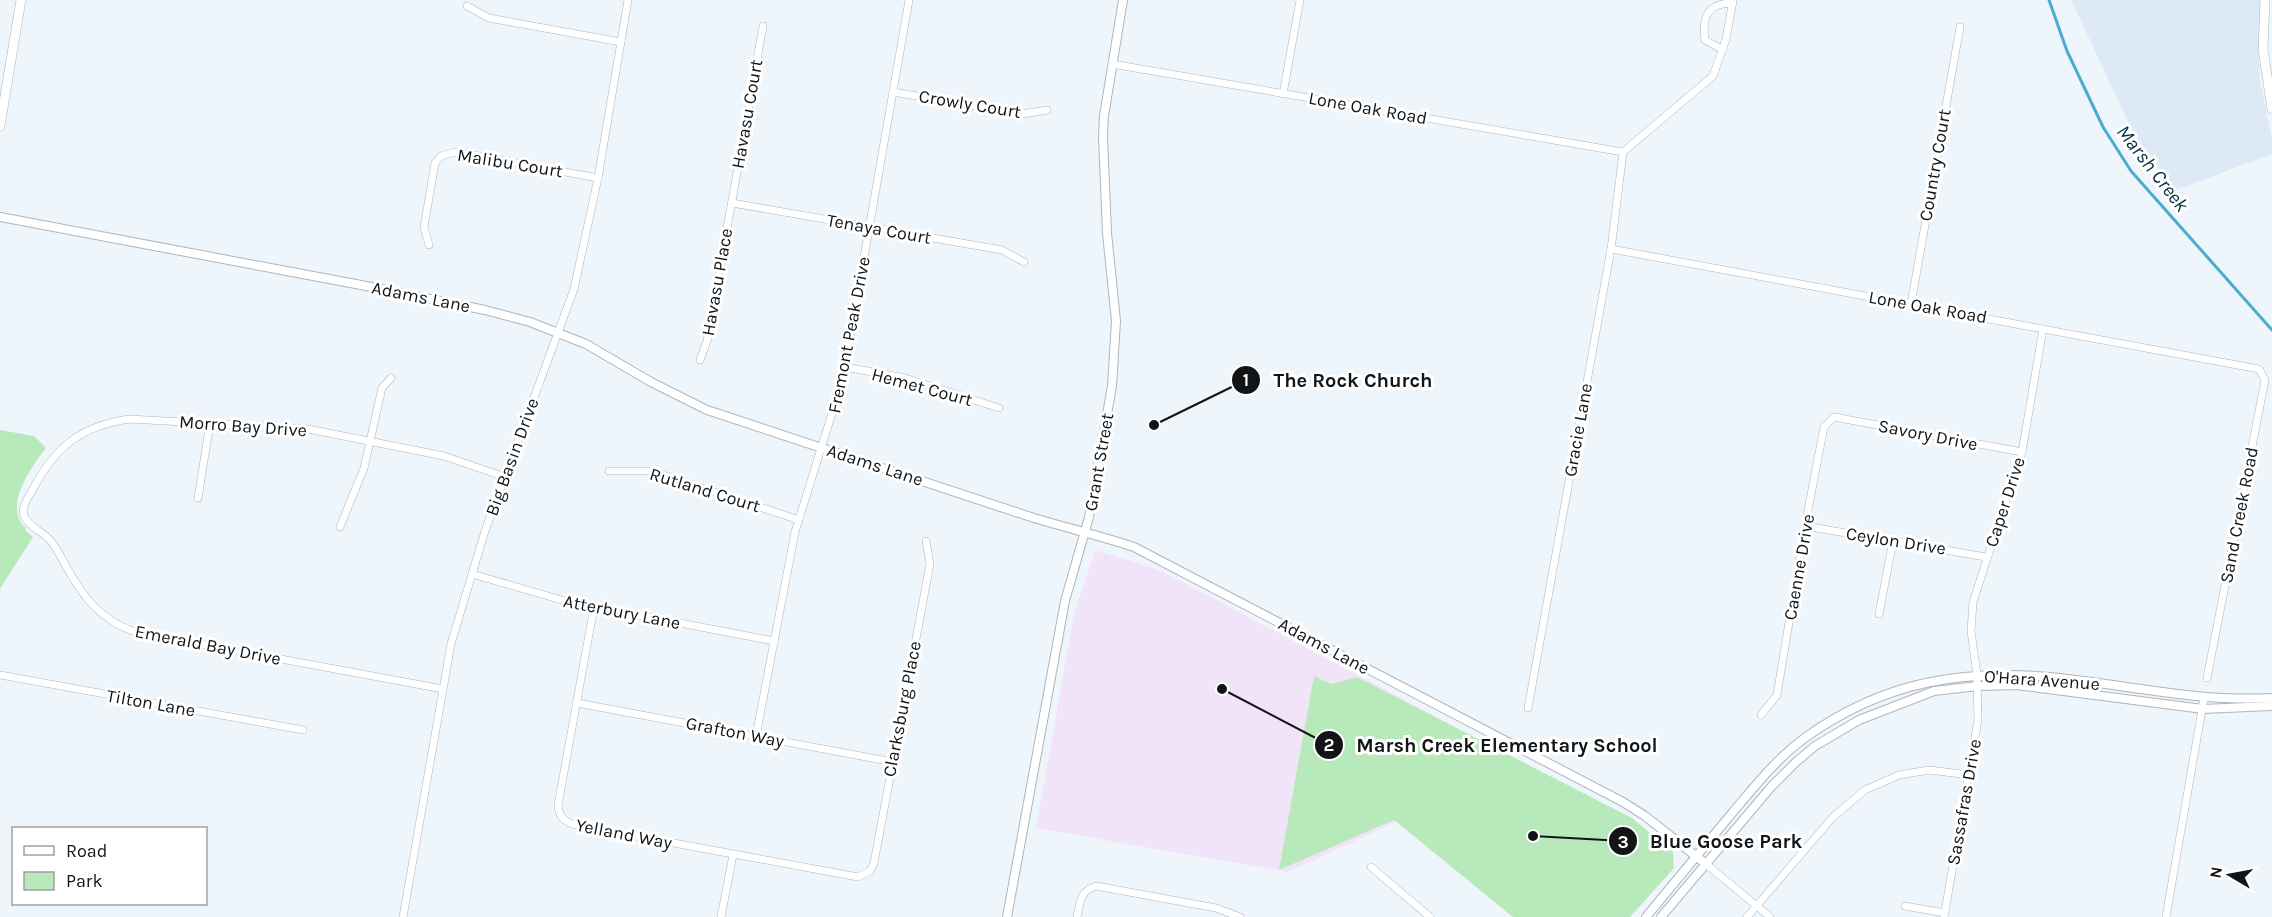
<svg xmlns="http://www.w3.org/2000/svg" width="2272" height="917" viewBox="0 0 2272 917" font-family="Karla,sans-serif">
	<style>
		.built { fill: #ddeaf5 }
		.education { fill: #f2e4f8 }
		.green { fill: #b8e9bb }
		.lines { fill: none; stroke-linecap: round; stroke-linejoin: round }
		.stream { stroke: #4aacd0; stroke-width: 3 }
		.minor-casing { stroke: #aeb5bb; stroke-width: 8 }
		.tertiary-casing { stroke: #aeb5bb; stroke-width: 10 }
		.secondary-casing { stroke: #aeb5bb; stroke-width: 10 }
		.minor { stroke: #fff; stroke-width: 7 }
		.tertiary { stroke: #fff; stroke-width: 8 }
		.secondary { stroke: #fff; stroke-width: 9 }
		.labels { text-anchor: middle; stroke-width: 6; stroke-linejoin: round; paint-order: stroke }
		.street-label { font-size: 18px; fill: #121416; stroke: #fff }
		.water-label { font-size: 20px; font-style: italic; fill: #002f3e; stroke: #fff }
		.leader { fill: none; stroke: #121416; stroke-width: 2 }
		.callout-dot { fill: #121416; stroke: #fff; stroke-width: 2 }
		.mark-label { font-size: 18px; text-anchor: middle; font-weight: bold; fill: #fff }
		.callout-label { font-size: 20px; text-anchor: middle; font-weight: bold; fill: #121416; stroke: #fff; stroke-width: 6; stroke-linejoin: round; paint-order: stroke }
	</style>
	<rect width="100%" height="100%" fill="#eef5fb"/>
	<path class="built" d="M2071 0H2261L2259 76 2272 138V154L2176 190 2141 149Z"/>
	<path class="education" d="M1095 550 1162 571 1523 763 1288 872 1036 828 1074 614Z"/>
	<g class="green">
		<path d="M0 430 34 436 46 448C31 467 2 508 26 528L25 530 33 537 0 589Z"/>
		<path d="M1314 676 1331 684 1357 677 1632 818 1673 852 1674 868 1630 917H1513L1394 820 1279 870Z"/>
	</g>
	<g class="lines">
		<path class="stream" d="M2049 0 2067 51 2103 127 2131 171 2272 330"/>
		<g class="minor-casing">
			<g id="minor">
				<path d="M467 6 489 18 621 42"/>
				<path d="M1723 50 1705 40C1702 17 1707 3 1733 3"/>
				<path d="M1112 64 1623 152"/>
				<path d="M893 92 1023 114 1047 110"/>
				<path d="M1283 94 1300 0"/>
				<path d="M1623 152 1713 76 1726 39 1733 0"/>
				<path d="M732 203 1002 250 1024 262"/>
				<path d="M429 245 424 227 435 163 441 156 456 152 598 178"/>
				<path d="M1611 249 2259 369 2265 380 2207 678"/>
				<path d="M1911 304 1960 27"/>
				<path d="M700 360 707 341 763 26"/>
				<path d="M845 367 905 378 999 408"/>
				<path d="M609 471H651L799 520"/>
				<path d="M198 498 210 423"/>
				<path d="M1805 526 1986 557"/>
				<path d="M340 527 364 468 382 388 391 378"/>
				<path d="M472 574 565 601 774 641"/>
				<path d="M594 607 558 805C559 817 564 822 576 825L858 877 870 871 874 863 930 564 926 541"/>
				<path d="M1879 614 1893 541"/>
				<path d="M0 675 303 730"/>
				<path d="M443 689 135 632C101 620 84 598 67 568 62 559 57 548 50 540 43 532 26 525 24 515 21 506 29 497 33 489 55 447 81 426 129 419L308 429 444 456 505 477"/>
				<path d="M577 703 893 762"/>
				<path d="M1528 708 1611 249 1623 152"/>
				<path d="M1761 715 1777 695 1805 526 1824 427 1834 417 2022 452"/>
				<path d="M756 736 795 532 843 378 909 0"/>
				<path d="M1706 864 1770 917"/>
				<path d="M1371 867 1430 917"/>
				<path d="M1905 906 1945 913"/>
				<path d="M403 917 451 644 485 531 574 289 598 178 628 0"/>
				<path d="M721 917 733 855"/>
				<path d="M1077 917C1080 902 1080 891 1096 886L1216 908 1240 917"/>
				<path d="M1747 917 1833 817 1865 790 1899 775 1929 770 1969 775"/>
				<path d="M1944 917 1978 720 1977 675 1971 631 1973 602 2022 452 2043 329"/>
				<path d="M2166 917 2204 698"/>
			</g>
		</g>
		<g class="tertiary-casing">
			<g id="tertiary">
				<path d="M0 217 361 285 485 310 530 322 586 344 651 382 707 410 1034 518C1067 528 1101 536 1134 547L1623 802 1645 816 1706 864"/>
				<path d="M1007 917 1065 601 1089 517 1112 386 1116 321 1107 233 1103 137 1104 116 1123 0"/>
				<path d="M1646 917C1675 882 1704 847 1733 812 1755 786 1777 758 1806 737 1885 681 1964 668 2060 678 2131 686 2200 702 2272 698"/>
				<path d="M1661 917 1771 787 1796 762 1815 746 1859 720 1934 691 1978 686 2017 685 2203 709 2272 706"/>
			</g>
		</g>
		<g class="secondary-casing">
			<g id="secondary">
				<path d="M2265 0 2263 49 2272 109"/>
				<path d="M0 126 21 0"/>
			</g>
		</g>
		<use href="#minor" class="minor"/>
		<use href="#tertiary" class="tertiary"/>
		<use href="#secondary" class="secondary"/>
	</g>
	<g class="labels">
		<g class="street-label">
			<text transform="translate(970 104) rotate(9)" y="6">Crowly Court</text>
			<text transform="translate(1368 108) rotate(10)" y="6">Lone Oak Road</text>
			<text transform="translate(747 114) rotate(-80)" y="6">Havasu Court</text>
			<text transform="translate(510 163) rotate(9)" y="6">Malibu Court</text>
			<text transform="translate(1935 165) rotate(-80)" y="6">Country Court</text>
			<text transform="translate(879 229) rotate(10)" y="6">Tenaya Court</text>
			<text transform="translate(717 282) rotate(-80)" y="6">Havasu Place</text>
			<text transform="translate(421 297) rotate(11)" y="6">Adams Lane</text>
			<text transform="translate(1928 307) rotate(10)" y="6">Lone Oak Road</text>
			<text transform="translate(849 335) rotate(-79)" y="6">Fremont Peak Drive</text>
			<text transform="translate(922 387) rotate(15)" y="6">Hemet Court</text>
			<text transform="translate(243 426) rotate(4)" y="6">Morro Bay Drive</text>
			<text transform="translate(1578 430) rotate(-80)" y="6">Gracie Lane</text>
			<text transform="translate(1928 435) rotate(11)" y="6">Savory Drive</text>
			<text transform="translate(512 457) rotate(-70)" y="6">Big Basin Drive</text>
			<text transform="translate(1099 462) rotate(-80)" y="6">Grant Street</text>
			<text transform="translate(875 465) rotate(18)" y="6">Adams Lane</text>
			<text transform="translate(705 490) rotate(17)" y="6">Rutland Court</text>
			<text transform="translate(2005 502) rotate(-72)" y="6">Caper Drive</text>
			<text transform="translate(2239 515) rotate(-79)" y="6">Sand Creek Road</text>
			<text transform="translate(1896 541) rotate(9)" y="6">Ceylon Drive</text>
			<text transform="translate(1799 567) rotate(-80)" y="6">Caenne Drive</text>
			<text transform="translate(622 612) rotate(11)" y="6">Atterbury Lane</text>
			<text transform="translate(208 645) rotate(11)" y="6">Emerald Bay Drive</text>
			<text transform="translate(1324 646) rotate(28)" y="6">Adams Lane</text>
			<text transform="translate(2042 680) rotate(4)" y="6">O'Hara Avenue</text>
			<text transform="translate(151 703) rotate(10)" y="6">Tilton Lane</text>
			<text transform="translate(902 709) rotate(-79)" y="6">Clarksburg Place</text>
			<text transform="translate(735 732) rotate(11)" y="6">Grafton Way</text>
			<text transform="translate(1964 802) rotate(-80)" y="6">Sassafras Drive</text>
			<text transform="translate(624 834) rotate(11)" y="6">Yelland Way</text>
		</g>
		<g class="water-label">
			<text transform="translate(2153 168) rotate(52)" y="7">Marsh Creek</text>
		</g>
	</g>
	<path class="leader" d="M1154 425L1246 380M1222 689L1329 745M1533 836L1623 841"/>
	<g class="callout-dot">
		<circle cx="1154" cy="425" r="6"/>
		<circle cx="1222" cy="689" r="6"/>
		<circle cx="1533" cy="836" r="6"/>
		<circle cx="1246" cy="380" r="15"/>
		<circle cx="1329" cy="745" r="15"/>
		<circle cx="1623" cy="841" r="15"/>
	</g>
	<g class="mark-label">
		<text x="1246" y="386">1</text>
		<text x="1329" y="751">2</text>
		<text x="1623" y="848">3</text>
	</g>
	<g class="callout-label">
		<text x="1353" y="387">The Rock Church</text>
		<text x="1507" y="752">Marsh Creek Elementary School</text>
		<text x="1726" y="848">Blue Goose Park</text>
	</g>
	<rect x="12" y="827" width="195" height="78" fill="#ffffff" stroke="#a0a1a2" stroke-width="1.5"/>
	<rect x="24" y="846" width="30" height="9" fill="#ffffff" stroke="#a0a1a2" stroke-width="1.5"/>
	<text x="66" y="857" font-size="18" fill="#121416">Road</text>
	<rect x="24" y="872" width="30" height="18" fill="#b8e9bb" stroke="#a0a1a2" stroke-width="1.5"/>
	<text x="66" y="887" font-size="18" fill="#121416">Park</text>
	<g transform="translate(2230 875) rotate(280)" stroke="#ffffff" stroke-width="4.5" paint-order="stroke">
	<path d="M0-4.5L10 22L0 15L-10 22Z" fill="#121416"/>
	<text y="-9" font-size="16" font-weight="bold" text-anchor="middle" fill="#121416">N</text>
	</g>
</svg>
